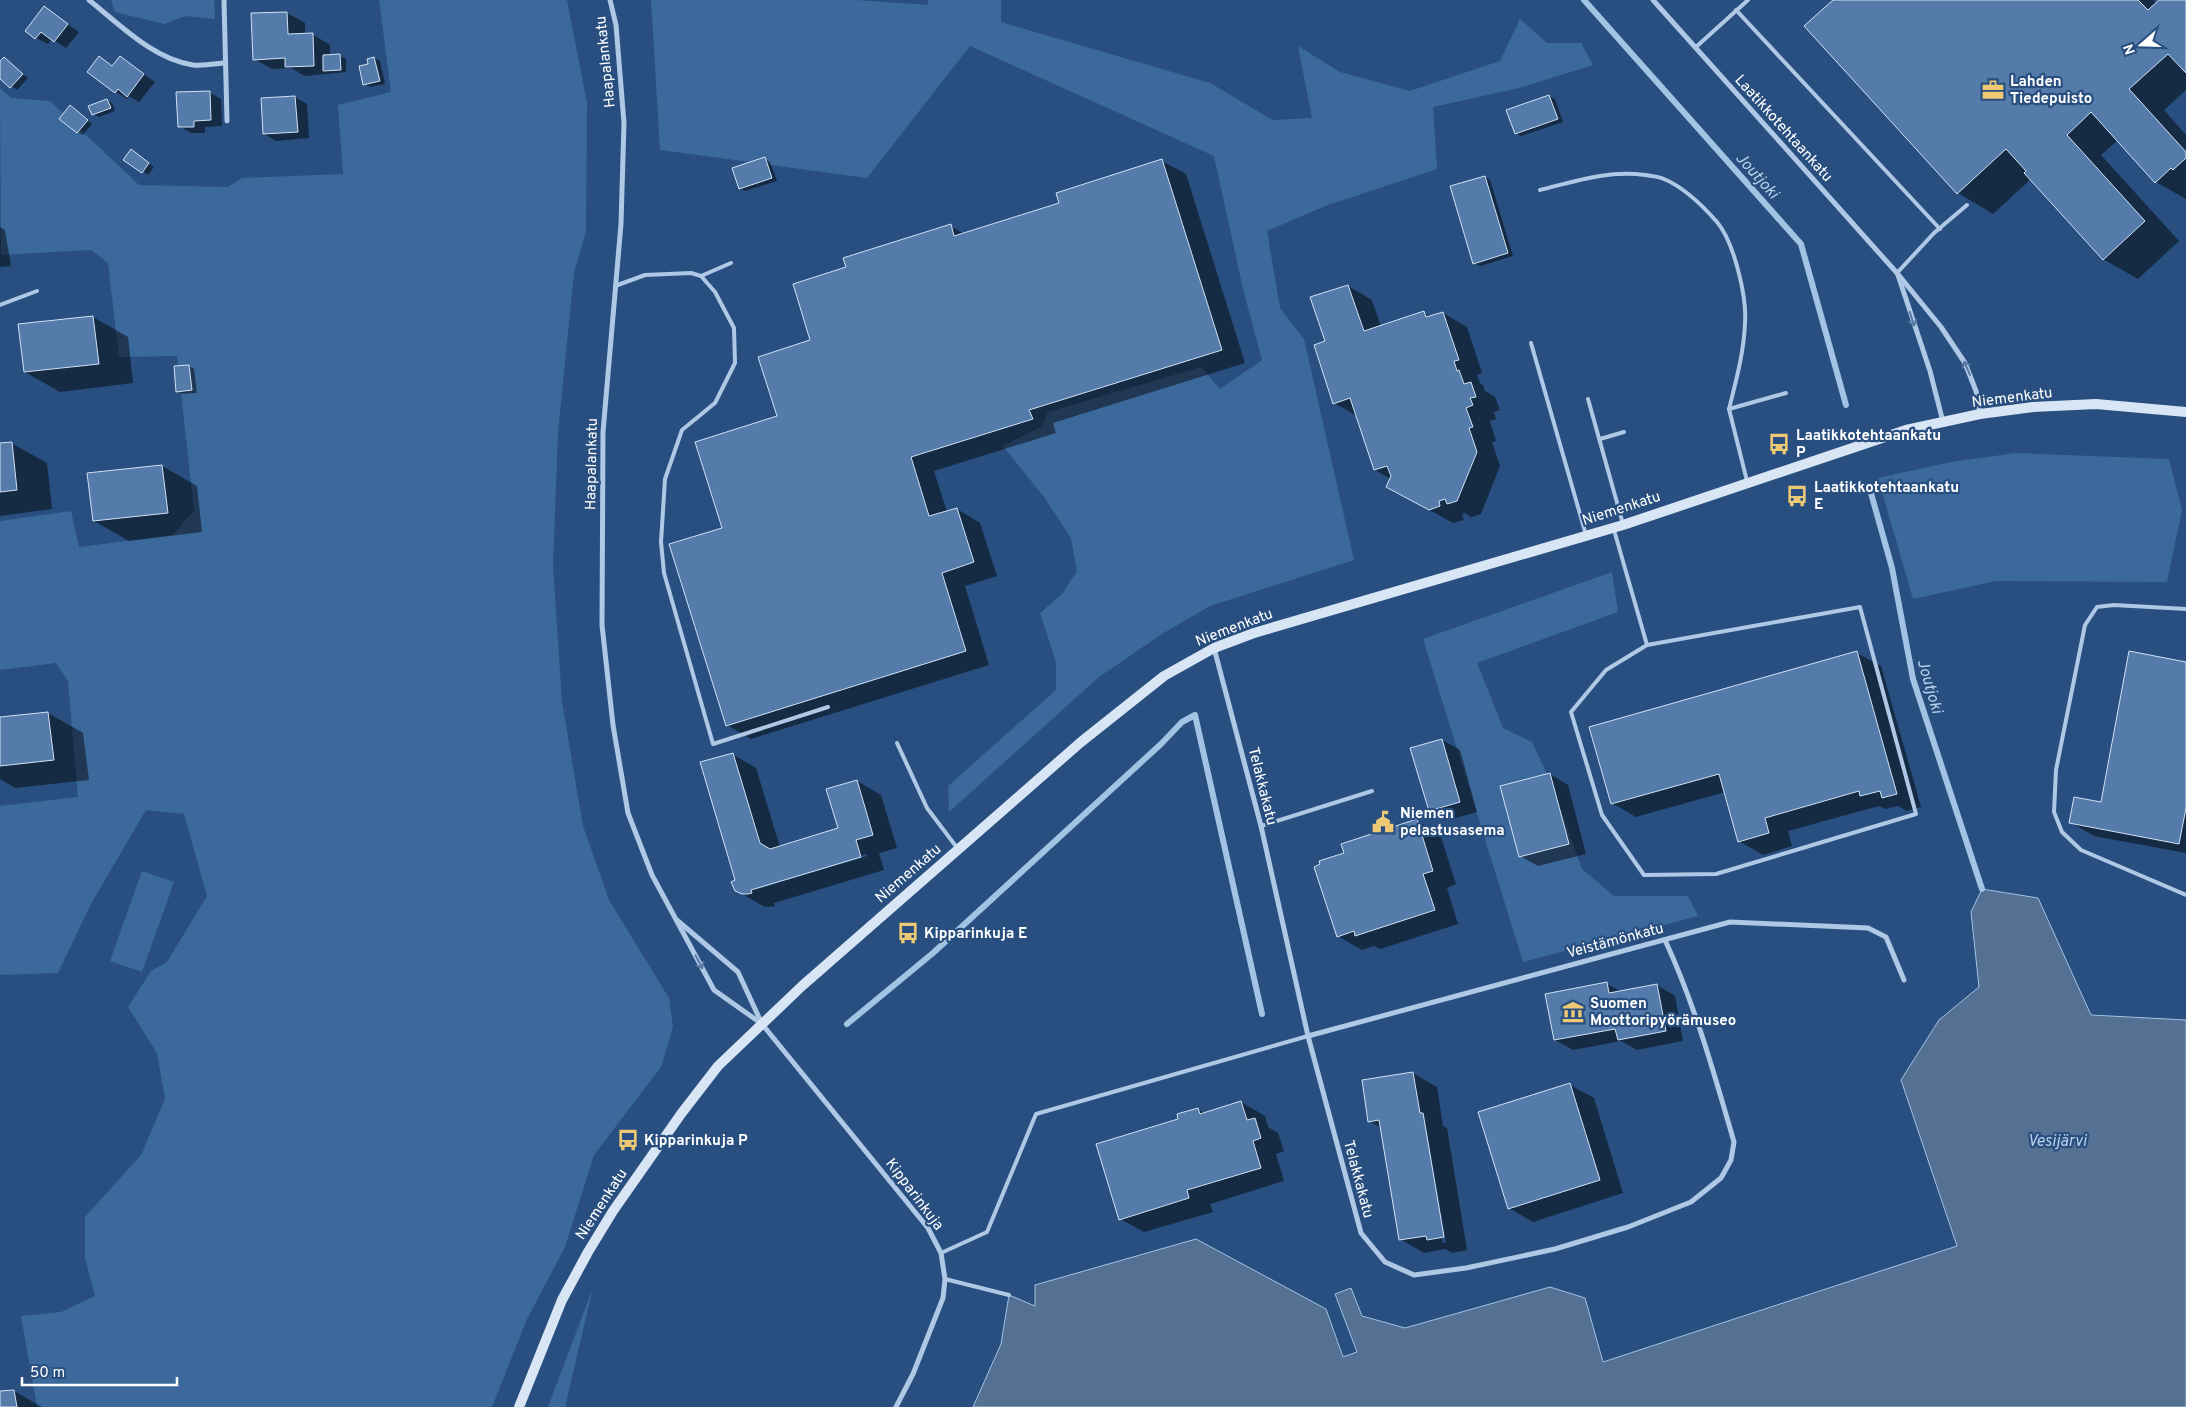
<svg xmlns="http://www.w3.org/2000/svg" width="2186" height="1407" viewBox="0 0 2186 1407" font-family="Overpass,sans-serif">
	<style>
		.green { fill: #3c699c }
		.water { fill: #547092; stroke: #a3c3e5 }
		.shadow { fill: #0007; fill-rule: evenodd }
		.lines { fill: none; stroke-linecap: round; stroke-linejoin: round }
		.stream { stroke: #a3c3e5; stroke-width: 6 }
		.building { fill: #547ba9; stroke: #d1e2f4 }
		.lane { stroke: #aec8e5; stroke-width: 4 }
		.street { stroke: #aec8e5; stroke-width: 5 }
		.secondary { stroke: #d7e5f5; stroke-width: 10 }
		.oneway { stroke: #5779a3 }
		.labels { text-anchor: middle; stroke-width: 4.5; stroke-linejoin: round; paint-order: stroke }
		.street-label { font-size: 15px; fill: #fff; stroke: #284f7f }
		.poi-label { font-size: 15px; font-weight: bold; fill: #fff; stroke: #284f7f; text-anchor: start }
		.water-label { font-size: 16px; font-style: italic; fill: #bad2ed; stroke: #284f7f }
	</style>
	<rect width="100%" height="100%" fill="#284f7f"/>
	<g class="green">
		<path d="M111 0H214L215 19 185 16 164 24 115 12Z"/>
		<path d="M379 0H567L587 103 586 231 574 273 558 432 553 566 562 702 583 826 609 900 669 998 673 1027 661 1067 594 1155 565 1247 527 1319 492 1407H37L21 1316 61 1312 95 1296 85 1258V1217L141 1155 165 1099 157 1053 128 1007 151 971 167 962 207 896 184 814 146 810 92 902 58 973 0 975V806L78 797 68 681 56 663 0 670V521L71 511 79 547 173 535 194 510 177 356 119 357 108 263 91 250 1 255 0 88 11 98 50 101 139 185 228 187 242 178 343 174 338 105 391 92Z"/>
		<path d="M651 0H856L928 5V0H1001V22L1210 83 1273 120 1312 118 1298 46 1340 72 1410 91 1500 61 1520 19 1547 43H1581L1593 65 1519 88 1433 107 1437 169 1325 206 1267 231 1280 308 1304 339 1354 560 1210 606 1162 634 1099 677 949 812 948 786 1056 690V662L1040 613 1062 594 1077 571 1071 538 1044 497 1003 446 1042 426 1048 412 1201 367 1220 389 1262 360 1243 289 1214 156 970 46 867 178 660 150Z"/>
		<path d="M2016 453 2169 459 2182 510 2167 582 1996 581 1913 599 1878 478 1951 462Z"/>
		<path d="M1612 572 1618 612 1477 663 1503 728 1532 742 1553 787 1582 869 1614 896H1688L1698 916 1523 962 1423 639Z"/>
		<path d="M142 871 174 882 142 972 110 961Z"/>
		<path d="M593 1288 565 1407H548Z"/>
	</g>
	<path class="water" d="M1982 889 2038 898 2091 1015 2186 1020V1407H973L1001 1344 1009 1295 1035 1306V1285L1196 1239 1326 1309 1343 1357 1357 1352 1335 1294 1351 1288 1362 1316 1405 1328 1550 1287 1585 1298 1603 1362 1957 1246 1901 1080 1939 1020 1979 987 1971 912Z"/>
	<g class="shadow">
		<path d="M1835 0H2153L2157 4 2161 0H2186V90L2164 110 2186 135V199L2156 182 2118 140 2101 155 2179 241 2138 279 2103 259 2031 179 1993 214 1958 193Z"/>
		<path d="M44 8 79 32 66 48 52 39 48 44 36 38Z"/>
		<path d="M287 13 305 23V34H312L330 45V56H340L346 59V72L305 76 291 68 272 69 254 59Z"/>
		<path d="M99 58 113 66 120 58 155 82 139 102 129 96 127 99 116 92Z"/>
		<path d="M374 58 380 61 385 84 370 87 364 84 370 65Z"/>
		<path d="M4 59 28 78 17 90 0 77V63Z"/>
		<path d="M209 92 221 99 222 126 205 127V133H191L179 126Z"/>
		<path d="M1549 96 1555 99 1563 122 1521 136 1516 133Z"/>
		<path d="M295 97 307 104 309 138 276 141 264 134 262 99Z"/>
		<path d="M107 100 112 103 115 111 99 117 93 114Z"/>
		<path d="M76 110 92 124 83 135 77 132Z"/>
		<path d="M136 154 154 167 148 175 125 159Z"/>
		<path d="M765 159 770 162 777 181 745 191 740 188Z"/>
		<path d="M1162 161 1186 174 1245 363 1053 423 1056 433 934 471 947 512 957 509 980 523 997 576 965 586 989 665 751 739 727 725 723 529 847 268 950 226 964 234 1061 204Z"/>
		<path d="M1485 177 1490 180 1513 256 1480 266 1474 263Z"/>
		<path d="M0 227 5 230 11 266 0 267Z"/>
		<path d="M1348 286 1372 300 1381 327 1424 313 1432 317 1443 313 1467 327 1482 373 1477 375 1480 383 1483 385 1485 391 1495 397 1500 410 1494 412 1496 419 1490 421 1496 441 1492 442 1500 466 1481 514 1471 517 1465 513 1462 514 1464 520 1453 523 1388 487 1391 479 1375 470 1357 416 1334 403 1327 342Z"/>
		<path d="M93 317 128 337 133 383 60 392 25 372Z"/>
		<path d="M189 366 194 369 197 393 183 394 177 391Z"/>
		<path d="M11 443 47 463 52 509 0 516V444Z"/>
		<path d="M162 466 197 486 202 532 129 541 94 521 89 474Z"/>
		<path d="M1857 653 1881 666 1921 807 1907 811 1898 806 1885 809 1879 806 1788 831 1792 846 1763 855 1739 841 1725 792 1636 817 1612 803Z"/>
		<path d="M2186 663V853L2094 836 2070 822 2102 804Z"/>
		<path d="M48 713 83 733 89 780 15 788 0 779V719Z"/>
		<path d="M1442 740 1460 750 1477 812 1448 820 1430 810Z"/>
		<path d="M732 754 756 768 780 847 839 829 857 781 881 795 897 848 879 853 884 870 774 903 775 906 769 907 763 906 739 892ZM867 854V856L757 889V887Z"/>
		<path d="M1550 774 1568 785 1586 854 1538 866 1520 856Z"/>
		<path d="M1416 820 1440 834 1456 884 1447 888 1458 924 1380 949 1374 946 1362 950 1338 936 1345 853Z"/>
		<path d="M1607 984 1622 992 1657 985 1675 996 1683 1041 1637 1050 1621 1041 1573 1050 1555 1040Z"/>
		<path d="M1413 1073 1437 1087 1443 1126 1447 1128 1467 1250 1452 1253 1446 1249 1424 1253 1400 1239 1382 1128 1369 1121ZM1422 1114H1424L1446 1243H1443Z"/>
		<path d="M1570 1085 1594 1098 1623 1193 1533 1222 1509 1208Z"/>
		<path d="M1241 1102 1265 1116 1268 1127 1278 1133 1284 1151 1276 1154 1284 1181 1210 1204 1213 1212 1144 1232 1120 1219 1179 1120 1198 1109 1206 1114Z"/>
		<path d="M14 1391 42 1407H0V1393Z"/>
	</g>
	<g class="lines">
		<g class="stream">
			<path d="M1584 0 1801 244 1846 405"/>
			<path d="M1869 486 1892 568 1913 679 1982 889"/>
			<path d="M847 1024 933 953 1161 744 1182 722 1195 715 1262 1014"/>
		</g>
	</g>
	<g class="building">
		<path d="M1833 0H2138L2148 10 2159 0H2186V73L2168 54 2129 89 2186 152V158L2173 170 2171 168 2155 183 2091 112 2067 135 2145 221 2103 260 2024 173 2026 171 2006 149 1957 194 1804 26Z"/>
		<path d="M44 6 68 24 54 42 41 32 35 39 25 31Z"/>
		<path d="M287 12 288 34 313 33 314 66 285 67V58L253 60 251 13Z"/>
		<path d="M340 54 341 70 323 71V55Z"/>
		<path d="M99 56 112 66 120 56 144 74 127 97 118 89 115 93 87 72Z"/>
		<path d="M4 57 23 74 10 88 0 79V61Z"/>
		<path d="M374 57 380 81 363 85 359 66 368 64 367 59Z"/>
		<path d="M210 91 211 120 194 121V127H178L176 92Z"/>
		<path d="M1549 95 1558 119 1515 134 1506 110Z"/>
		<path d="M295 96 298 132 263 134 261 98Z"/>
		<path d="M107 99 111 108 92 115 88 106Z"/>
		<path d="M70 105 88 120 77 133 59 119Z"/>
		<path d="M131 149 149 163 142 173 123 160Z"/>
		<path d="M765 157 772 178 739 189 732 168Z"/>
		<path d="M1162 159 1222 350 1029 410 1033 419 911 457 929 516 957 508 974 562 942 573 966 651 726 726 669 544 722 528 695 442 777 416 758 357 810 340 793 284 846 267 843 258 951 224 954 236 1059 203 1056 193Z"/>
		<path d="M1485 176 1508 253 1473 264 1450 186Z"/>
		<path d="M1348 285 1364 331 1424 311 1426 317 1443 312 1459 360 1454 361 1457 371 1459 370 1464 384 1471 382 1476 397 1470 398 1473 405 1466 408 1473 427 1469 428 1477 452 1457 501 1447 504 1445 499 1439 501 1440 506 1429 510 1386 487 1391 476 1387 466 1374 470 1350 398 1333 404 1314 345 1325 341 1310 297Z"/>
		<path d="M93 316 99 364 24 372 18 324Z"/>
		<path d="M189 365 192 390 176 392 174 366Z"/>
		<path d="M12 442 17 490 0 492V443Z"/>
		<path d="M162 465 168 513 93 521 87 473Z"/>
		<path d="M1857 651 1897 794 1882 798 1880 791 1860 796 1859 791 1765 818 1769 833 1738 842 1719 774 1611 804 1589 727Z"/>
		<path d="M2129 651 2186 662V808L2179 844 2069 823 2074 797 2101 802Z"/>
		<path d="M48 712 54 760 0 766V717Z"/>
		<path d="M1442 739 1460 802 1429 811 1410 748Z"/>
		<path d="M733 753 760 843 770 849 838 828 826 789 857 780 873 835 856 840 861 857 751 890 752 893 748 894H742L735 891 731 882 735 880 700 762Z"/>
		<path d="M1550 773 1569 844 1519 857 1500 786Z"/>
		<path d="M1417 819 1433 871 1423 874 1435 910 1355 936 1354 931 1337 937 1314 867 1320 864 1319 861 1344 853 1341 844Z"/>
		<path d="M1607 982 1609 993 1657 984 1666 1031 1618 1040 1615 1029 1554 1040 1545 994Z"/>
		<path d="M1413 1072 1420 1113H1423L1444 1237 1427 1240 1426 1236 1399 1240 1379 1120 1368 1122 1362 1080Z"/>
		<path d="M1570 1083 1600 1180 1508 1209 1478 1112Z"/>
		<path d="M1241 1101 1247 1120 1255 1118 1261 1138 1253 1141 1261 1168 1187 1190 1189 1198 1119 1220 1096 1144 1178 1119 1177 1114 1198 1108 1200 1114Z"/>
		<path d="M14 1390 17 1407H0V1391Z"/>
	</g>
	<g class="lines">
		<g class="lane">
			<path d="M1736 10 1940 229"/>
			<path d="M1696 47 1748 0"/>
			<path d="M1540 190C1576 181 1608 170 1645 175 1651 176 1658 176 1664 179 1683 187 1703 206 1717 222 1734 242 1747 297 1745 323 1744 352 1736 381 1729 409"/>
			<path d="M1897 273 1934 233 1967 205"/>
			<path d="M701 276 731 263"/>
			<path d="M615 286 645 275 691 273 701 276 715 292 734 328 735 363 715 403 682 430 665 479 661 542 664 573 713 744 828 707"/>
			<path d="M0 305 37 291"/>
			<path d="M1531 343 1586 535"/>
			<path d="M1588 399 1623 524"/>
			<path d="M1600 439 1624 432"/>
			<path d="M1747 481 1729 409 1786 393"/>
			<path d="M1614 530 1647 645 1606 670 1571 712 1602 815 1644 875 1716 874 1916 814 1860 607 1647 645"/>
			<path d="M2186 609 2114 605 2097 607 2085 625 2056 770 2054 812 2062 832 2081 850 2186 895"/>
			<path d="M897 743 927 808 958 849"/>
			<path d="M1261 826 1372 791"/>
			<path d="M941 1253 987 1232 1036 1114 1308 1036"/>
			<path d="M945 1279 1009 1295"/>
		</g>
		<g class="street">
			<path d="M89 0C119 24 153 59 193 65 203 66 214 64 224 63"/>
			<path d="M224 0 227 121"/>
			<path d="M610 0 616 25 624 123 621 224 603 432 602 625 613 725 628 813 652 875 714 990 762 1024"/>
			<path d="M1653 0 1897 273 1941 327 1965 363 1976 391 1980 414"/>
			<path d="M1898 275 1930 371 1943 422"/>
			<path d="M1214 648 1261 826 1308 1036 1361 1233 1385 1262 1414 1275 1466 1268 1555 1249 1628 1227 1691 1202 1721 1178 1731 1160 1734 1142C1714 1073 1695 1005 1665 940"/>
			<path d="M678 921 738 972 762 1024 928 1228 941 1253 945 1279 943 1298 913 1374 896 1407"/>
			<path d="M1308 1036 1730 922 1868 928 1886 937 1904 980"/>
		</g>
		<path class="secondary" d="M519 1407 562 1300 588 1252 613 1211 681 1114 718 1066 802 986 1081 742 1164 676 1214 648 1254 633 1623 525 1906 430 1980 414 2033 407 2096 404 2186 412"/>
	</g>
	<defs><path id="oneway-shaft" d="M-6 0H5M1.5-3L5.5 0L1.5 3" fill="none" stroke-width="1.6" stroke-linecap="round" stroke-linejoin="round" transform="scale(1.25)"/></defs>
	<g class="oneway">
		<use href="#oneway-shaft" transform="translate(1912 319) rotate(72)"/>
		<use href="#oneway-shaft" transform="translate(1967 368) rotate(-114)"/>
		<use href="#oneway-shaft" transform="translate(699 962) rotate(62)"/>
	</g>
	<defs>
		<g id="office-bare" transform="scale(1.725)"><path d="M-6-3h4V-5.5h4V-3h4V5H-6ZM-1-4.5V-3h2v-1.5ZM-6 0V1H6V0Z" fill="#edc875" stroke="#284f7f" stroke-width="2.5" paint-order="stroke"/></g>
		<g id="bus-bare" transform="scale(1.725)"><path d="M-5-6H5V4H4V6H2V4H-2V6H-4V4H-5ZM-3.5-4V0h7V-4ZM-3.5 1.2v1.5H-2V1.2ZM2 1.2v1.5H3.5V1.2Z" fill="#edc875" stroke="#284f7f" stroke-width="2.5" paint-order="stroke"/></g>
		<g id="civic-bare" transform="scale(1.725)"><path d="M-.6-6.5H3V-4.5H.6V-3L4-1V1h2V6H-6V1h2V-1L-.6-3ZM-1.2 2.5V6h2.4V2.5Z" fill="#edc875" stroke="#284f7f" stroke-width="2.5" paint-order="stroke"/></g>
		<g id="museum-bare" transform="scale(1.725)"><path d="M0-6L6-3V-2H-6V-3ZM-5-1h2V3h-2ZM-1-1h2V3h-2ZM3-1h2V3H3ZM-6 4H6V6H-6Z" fill="#edc875" stroke="#284f7f" stroke-width="2.5" paint-order="stroke"/></g>
	</defs>
	<g fill-rule="evenodd">
		<use href="#office-bare" x="1993" y="90"/>
		<use href="#bus-bare" x="1779" y="444"/>
		<use href="#bus-bare" x="1797" y="496"/>
		<use href="#civic-bare" x="1383" y="822"/>
		<use href="#bus-bare" x="908" y="933"/>
		<use href="#museum-bare" x="1573" y="1012"/>
		<use href="#bus-bare" x="628" y="1140"/>
	</g>
	<g class="labels">
		<g class="street-label">
			<text transform="translate(605 62) rotate(-96)" y="5">Haapalankatu</text>
			<text transform="translate(1784 128) rotate(48)" y="5">Laatikkotehtaankatu</text>
			<text transform="translate(2012 397) rotate(-7)" y="5">Niemenkatu</text>
			<text transform="translate(591 464) rotate(-89)" y="5">Haapalankatu</text>
			<text transform="translate(1621 508) rotate(-18)" y="5">Niemenkatu</text>
			<text transform="translate(1234 627) rotate(-21)" y="5">Niemenkatu</text>
			<text transform="translate(1263 786) rotate(76)" y="5">Telakkakatu</text>
			<text transform="translate(908 873) rotate(-41)" y="5">Niemenkatu</text>
			<text transform="translate(1615 940) rotate(-15)" y="5">Veistämönkatu</text>
			<text transform="translate(1359 1179) rotate(75)" y="5">Telakkakatu</text>
			<text transform="translate(915 1194) rotate(53)" y="5">Kipparinkuja</text>
			<text transform="translate(601 1204) rotate(-57)" y="5">Niemenkatu</text>
		</g>
		<g class="poi-label">
			<text x="2010" y="86">Lahden<tspan x="2010" dy="17">Tiedepuisto</tspan></text>
			<text x="1796" y="440">Laatikkotehtaankatu<tspan x="1796" dy="17">P</tspan></text>
			<text x="1814" y="492">Laatikkotehtaankatu<tspan x="1814" dy="17">E</tspan></text>
			<text x="1400" y="818">Niemen<tspan x="1400" dy="17">pelastusasema</tspan></text>
			<text x="924" y="938">Kipparinkuja E</text>
			<text x="1590" y="1008">Suomen<tspan x="1590" dy="17">Moottoripyörämuseo</tspan></text>
			<text x="644" y="1145">Kipparinkuja P</text>
		</g>
		<g class="water-label">
			<text transform="translate(1758 175) rotate(48)" y="6">Joutjoki</text>
			<text transform="translate(1931 686) rotate(74)" y="6">Joutjoki</text>
			<text x="2057" y="1146">Vesijärvi</text>
		</g>
	</g>
	<g transform="translate(2141 45) rotate(250)" stroke="#284f7f" stroke-width="4" paint-order="stroke">
	<path d="M0-4L9 19L0 12L-9 19Z" fill="#ffffff"/>
	<text y="-8" font-size="14" font-weight="bold" text-anchor="middle" fill="#ffffff">N</text>
	</g>
	<path d="M22 1377v8h155v-8" fill="none" stroke="#ffffff" stroke-width="2.5"/>
	<text x="30" y="1377" font-size="15" fill="#ffffff" stroke="#284f7f" stroke-width="4" paint-order="stroke">50 m</text>
</svg>
